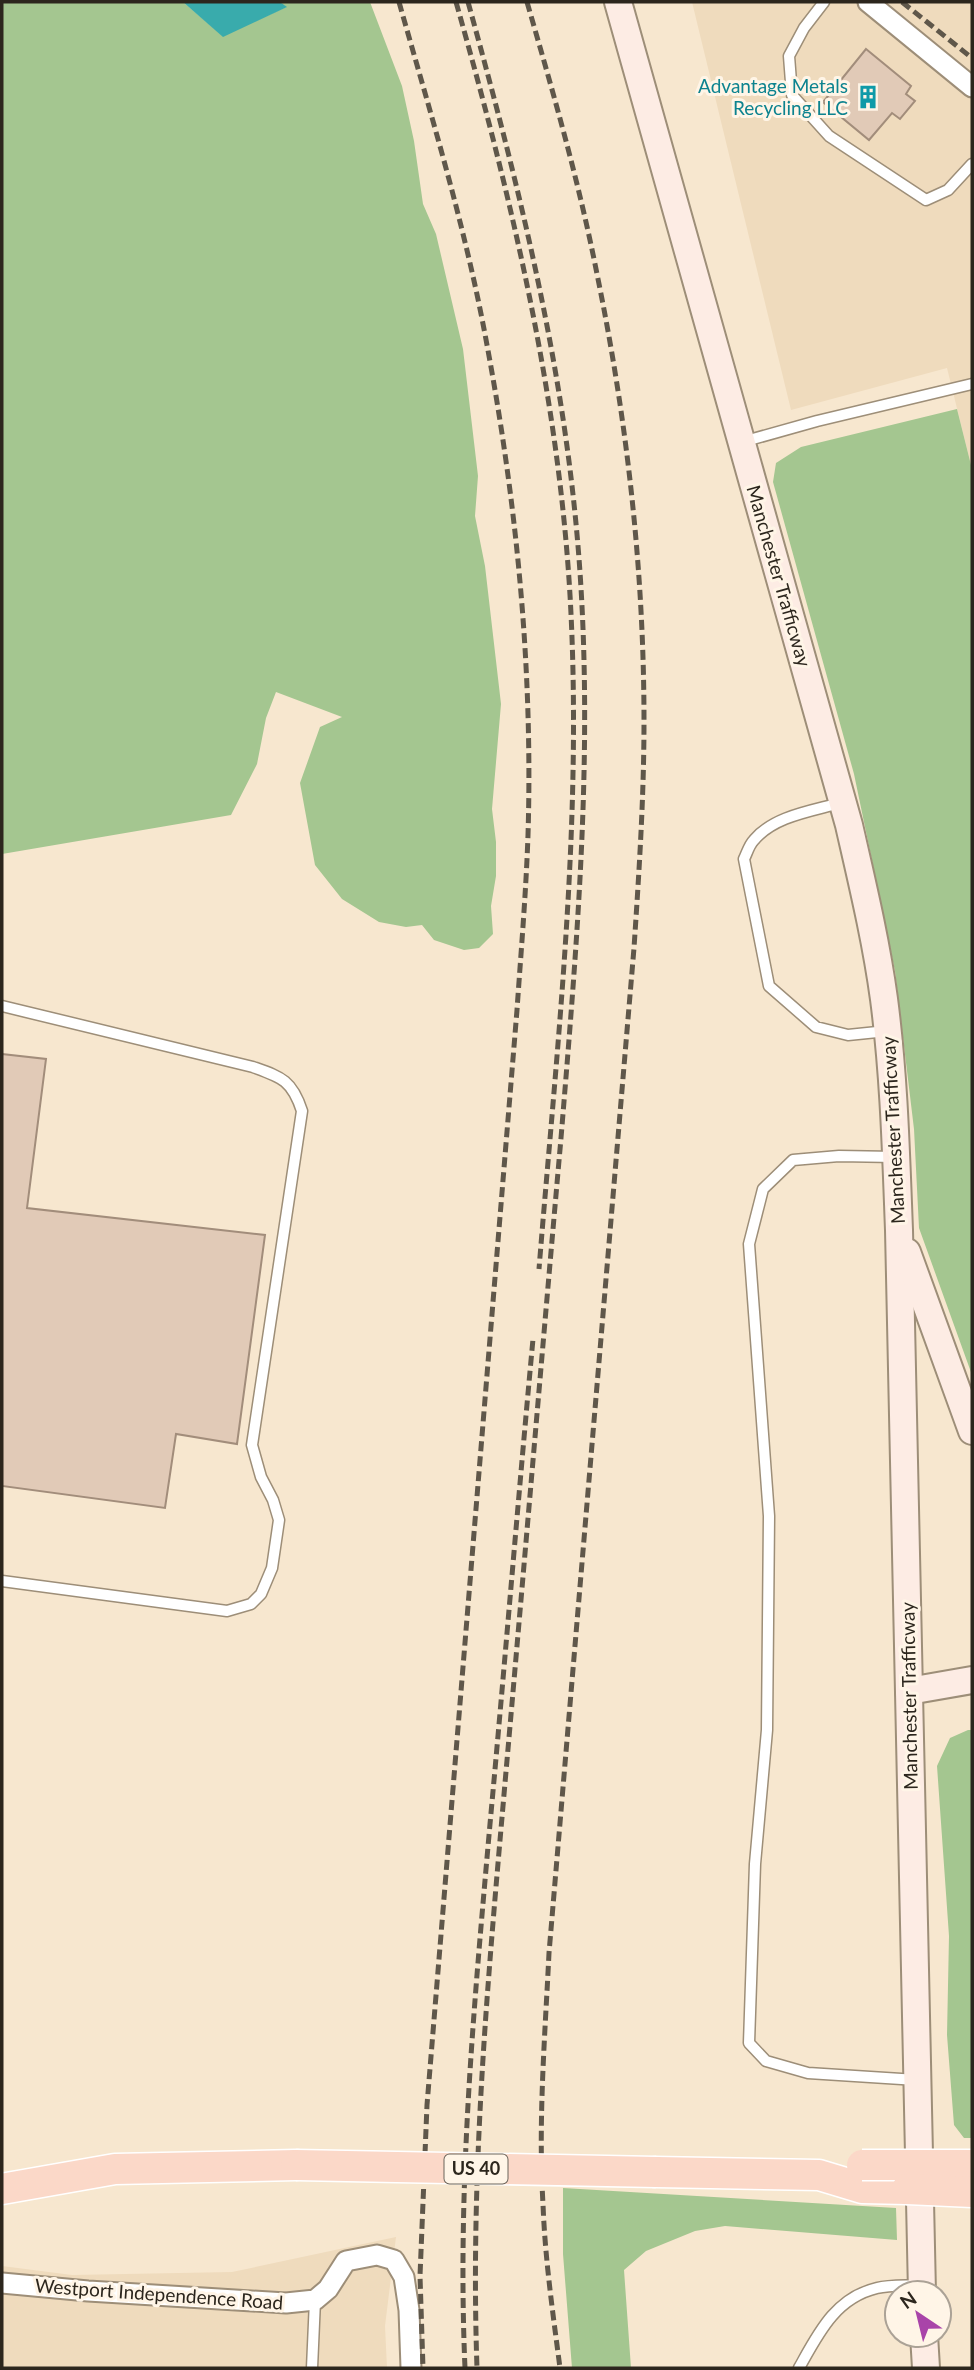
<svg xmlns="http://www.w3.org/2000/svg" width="974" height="2370" viewBox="0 0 974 2370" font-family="Lato,sans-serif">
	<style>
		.built { fill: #efdbbd }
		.green { fill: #a4c690 }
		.water { fill: #39abac }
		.building { fill: #e1cab7; stroke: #a28d7b; stroke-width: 2 }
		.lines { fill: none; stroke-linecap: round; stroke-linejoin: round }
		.service-casing { stroke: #9d8e78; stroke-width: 13 }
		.minor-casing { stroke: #9d8e78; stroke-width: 23 }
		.secondary-casing { stroke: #9d8e78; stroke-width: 30 }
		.primary-casing { stroke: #fff; stroke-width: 33 }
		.service { stroke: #fff; stroke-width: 10 }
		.minor { stroke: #fff; stroke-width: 19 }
		.secondary { stroke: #fdece4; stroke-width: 26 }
		.primary { stroke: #fbd8c8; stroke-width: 30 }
		.rail { stroke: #5f574a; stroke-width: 5; stroke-dasharray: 10 5; stroke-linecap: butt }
		.primary-bridge-casing { stroke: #fff; stroke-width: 33; stroke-linecap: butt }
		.primary-bridge { stroke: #fbd8c8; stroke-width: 30 }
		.labels { text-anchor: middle; stroke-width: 6; stroke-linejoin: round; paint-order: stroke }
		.shield { fill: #fff5e7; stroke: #6b645a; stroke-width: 2 }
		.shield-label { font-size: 18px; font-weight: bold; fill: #2c261d }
		.culture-label { font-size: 19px; fill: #0d838f; stroke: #fff5e7; text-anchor: end }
		.street-label { font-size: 19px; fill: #2c261d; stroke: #fff5e7 }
	</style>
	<rect width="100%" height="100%" fill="#f7e7cf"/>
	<g class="built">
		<path d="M692 2H972V469L947 368 791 410Z"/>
		<path d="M396 2237 385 2326 387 2368H2V2266L72 2275 232 2272Z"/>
	</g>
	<g class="green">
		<path d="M2 2H183L223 36 286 7 280 2H370L402 86 414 141 423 204 436 234 463 349 478 476 475 516 485 566 501 704 492 809 496 842V876L491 906 493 934 479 948 464 950 434 940 422 925 406 927 379 922 342 899 315 865 300 783 320 727 342 717 276 692 266 718 257 764 231 815 2 854Z"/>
		<path d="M957 409 972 469V1375L919 1228 914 1129 895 971 854 774 773 482 776 463 801 447Z"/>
		<path d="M968 1730H972V2138H964L954 2125 947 2035 949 1936 937 1766 950 1738Z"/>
		<path d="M563 2188 896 2208 897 2240 725 2226 695 2231 646 2251 624 2270 631 2368H572L563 2254Z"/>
	</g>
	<path class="water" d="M183 2H280L287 7 223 37Z"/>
	<g class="building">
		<path d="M866 49 911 86 906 94 915 101 900 119 892 113 869 140 823 102Z"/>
		<path d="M2 1054 46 1059 27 1208 265 1235 237 1444 176 1434 165 1508 2 1486Z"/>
	</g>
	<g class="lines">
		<g class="service-casing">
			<g id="service">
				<path d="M824 2 804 28 789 56 792 95 829 136 926 200 948 190 972 164"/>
				<path d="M742 442 817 421 972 384"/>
				<path d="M840 803C812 811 774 816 754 840 749 845 747 853 744 859L769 986 816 1027 848 1035 887 1031"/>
				<path d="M2 1006 253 1067C281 1077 292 1080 302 1111L252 1445 261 1477 273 1500 279 1520 272 1568 261 1594 251 1604 227 1611 2 1581"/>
				<path d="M895 1157 839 1156 793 1160 763 1189 749 1244 769 1516 767 1730 755 1864 749 2043 766 2061 808 2073 917 2080"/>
				<path d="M312 2368 315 2300"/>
				<path d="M799 2368C818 2334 835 2298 877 2288 890 2285 906 2286 921 2285"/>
			</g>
		</g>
		<g class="minor-casing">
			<g id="minor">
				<path d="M868 2 972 87"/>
				<path d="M2 2283 88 2291 286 2303 315 2300 328 2289 346 2261 377 2255 394 2260 404 2277 409 2310 411 2368"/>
			</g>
		</g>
		<g class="secondary-casing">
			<g id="secondary">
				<path d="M618 2 849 825C862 882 876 940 884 999 894 1075 896 1152 899 1230L922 2293"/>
				<path d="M907 1252 972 1431"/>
				<path d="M909 1691 972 1680"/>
				<path d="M924 2335 926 2368"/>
			</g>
		</g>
		<g class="primary-casing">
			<g id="primary">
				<path d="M656 2172 819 2175 862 2188 907 2189"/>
				<path d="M2 2189 115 2169 296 2165"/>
			</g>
		</g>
		<use href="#service" class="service"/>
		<use href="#minor" class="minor"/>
		<use href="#secondary" class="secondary"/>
		<use href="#primary" class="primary"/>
		<g class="rail">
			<path d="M399 2C431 115 466 229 487 345 517 506 533 671 528 835 526 893 521 952 517 1010L427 2105 420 2276 423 2368"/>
			<path d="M456 2C511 196 558 392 570 595 583 820 557 1045 539 1269"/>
			<path d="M468 2C522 197 569 385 581 588 592 772 576 955 561 1138 542 1353 524 1568 505 1783 488 1978 470 2172 477 2368"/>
			<path d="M527 2C553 92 579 182 597 274 627 420 644 571 644 721 644 797 639 873 634 948L549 1953C545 2036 538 2121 543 2204 545 2259 553 2314 560 2368"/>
			<path d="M902 2 972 58"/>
			<path d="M465 2368C457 2187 474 2005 490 1824 505 1662 518 1500 533 1339"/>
		</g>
		<g class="primary-bridge-casing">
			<g id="primary-bridge">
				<path d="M296 2165 656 2172"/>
				<path d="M862 2165H972"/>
				<path d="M907 2189 972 2192"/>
			</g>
		</g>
		<use href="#primary-bridge" class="primary-bridge"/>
	</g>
	<defs>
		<g id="building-bare" transform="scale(1.89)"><path d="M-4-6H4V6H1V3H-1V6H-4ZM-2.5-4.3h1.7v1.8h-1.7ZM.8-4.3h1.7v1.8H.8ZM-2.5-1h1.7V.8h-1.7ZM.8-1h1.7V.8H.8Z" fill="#0f9aa8" stroke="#fff5e7" stroke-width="2.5" paint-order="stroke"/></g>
	</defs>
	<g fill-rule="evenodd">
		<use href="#building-bare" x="868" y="97"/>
	</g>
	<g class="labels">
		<rect class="shield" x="444.5" y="2154.5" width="63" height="29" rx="5"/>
		<g class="shield-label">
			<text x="476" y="2175">US 40</text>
		</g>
		<g class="culture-label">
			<text x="848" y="93">Advantage Metals<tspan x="848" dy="22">Recycling LLC</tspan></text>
		</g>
		<g class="street-label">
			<text transform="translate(779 576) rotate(74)" y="7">Manchester Trafficway</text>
			<text transform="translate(893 1130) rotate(-93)" y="7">Manchester Trafficway</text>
			<text transform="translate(909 1696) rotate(-91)" y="7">Manchester Trafficway</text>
			<text transform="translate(159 2294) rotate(4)" y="7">Westport Independence Road</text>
		</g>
	</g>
	<rect width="974" height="2370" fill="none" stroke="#2c261d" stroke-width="7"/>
	<g transform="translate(918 2314) rotate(325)"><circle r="33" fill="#fff5e7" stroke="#aba296" stroke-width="2"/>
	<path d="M0-5L12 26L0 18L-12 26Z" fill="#a944a9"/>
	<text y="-10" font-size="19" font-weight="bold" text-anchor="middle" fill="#2c261d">N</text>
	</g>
</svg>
